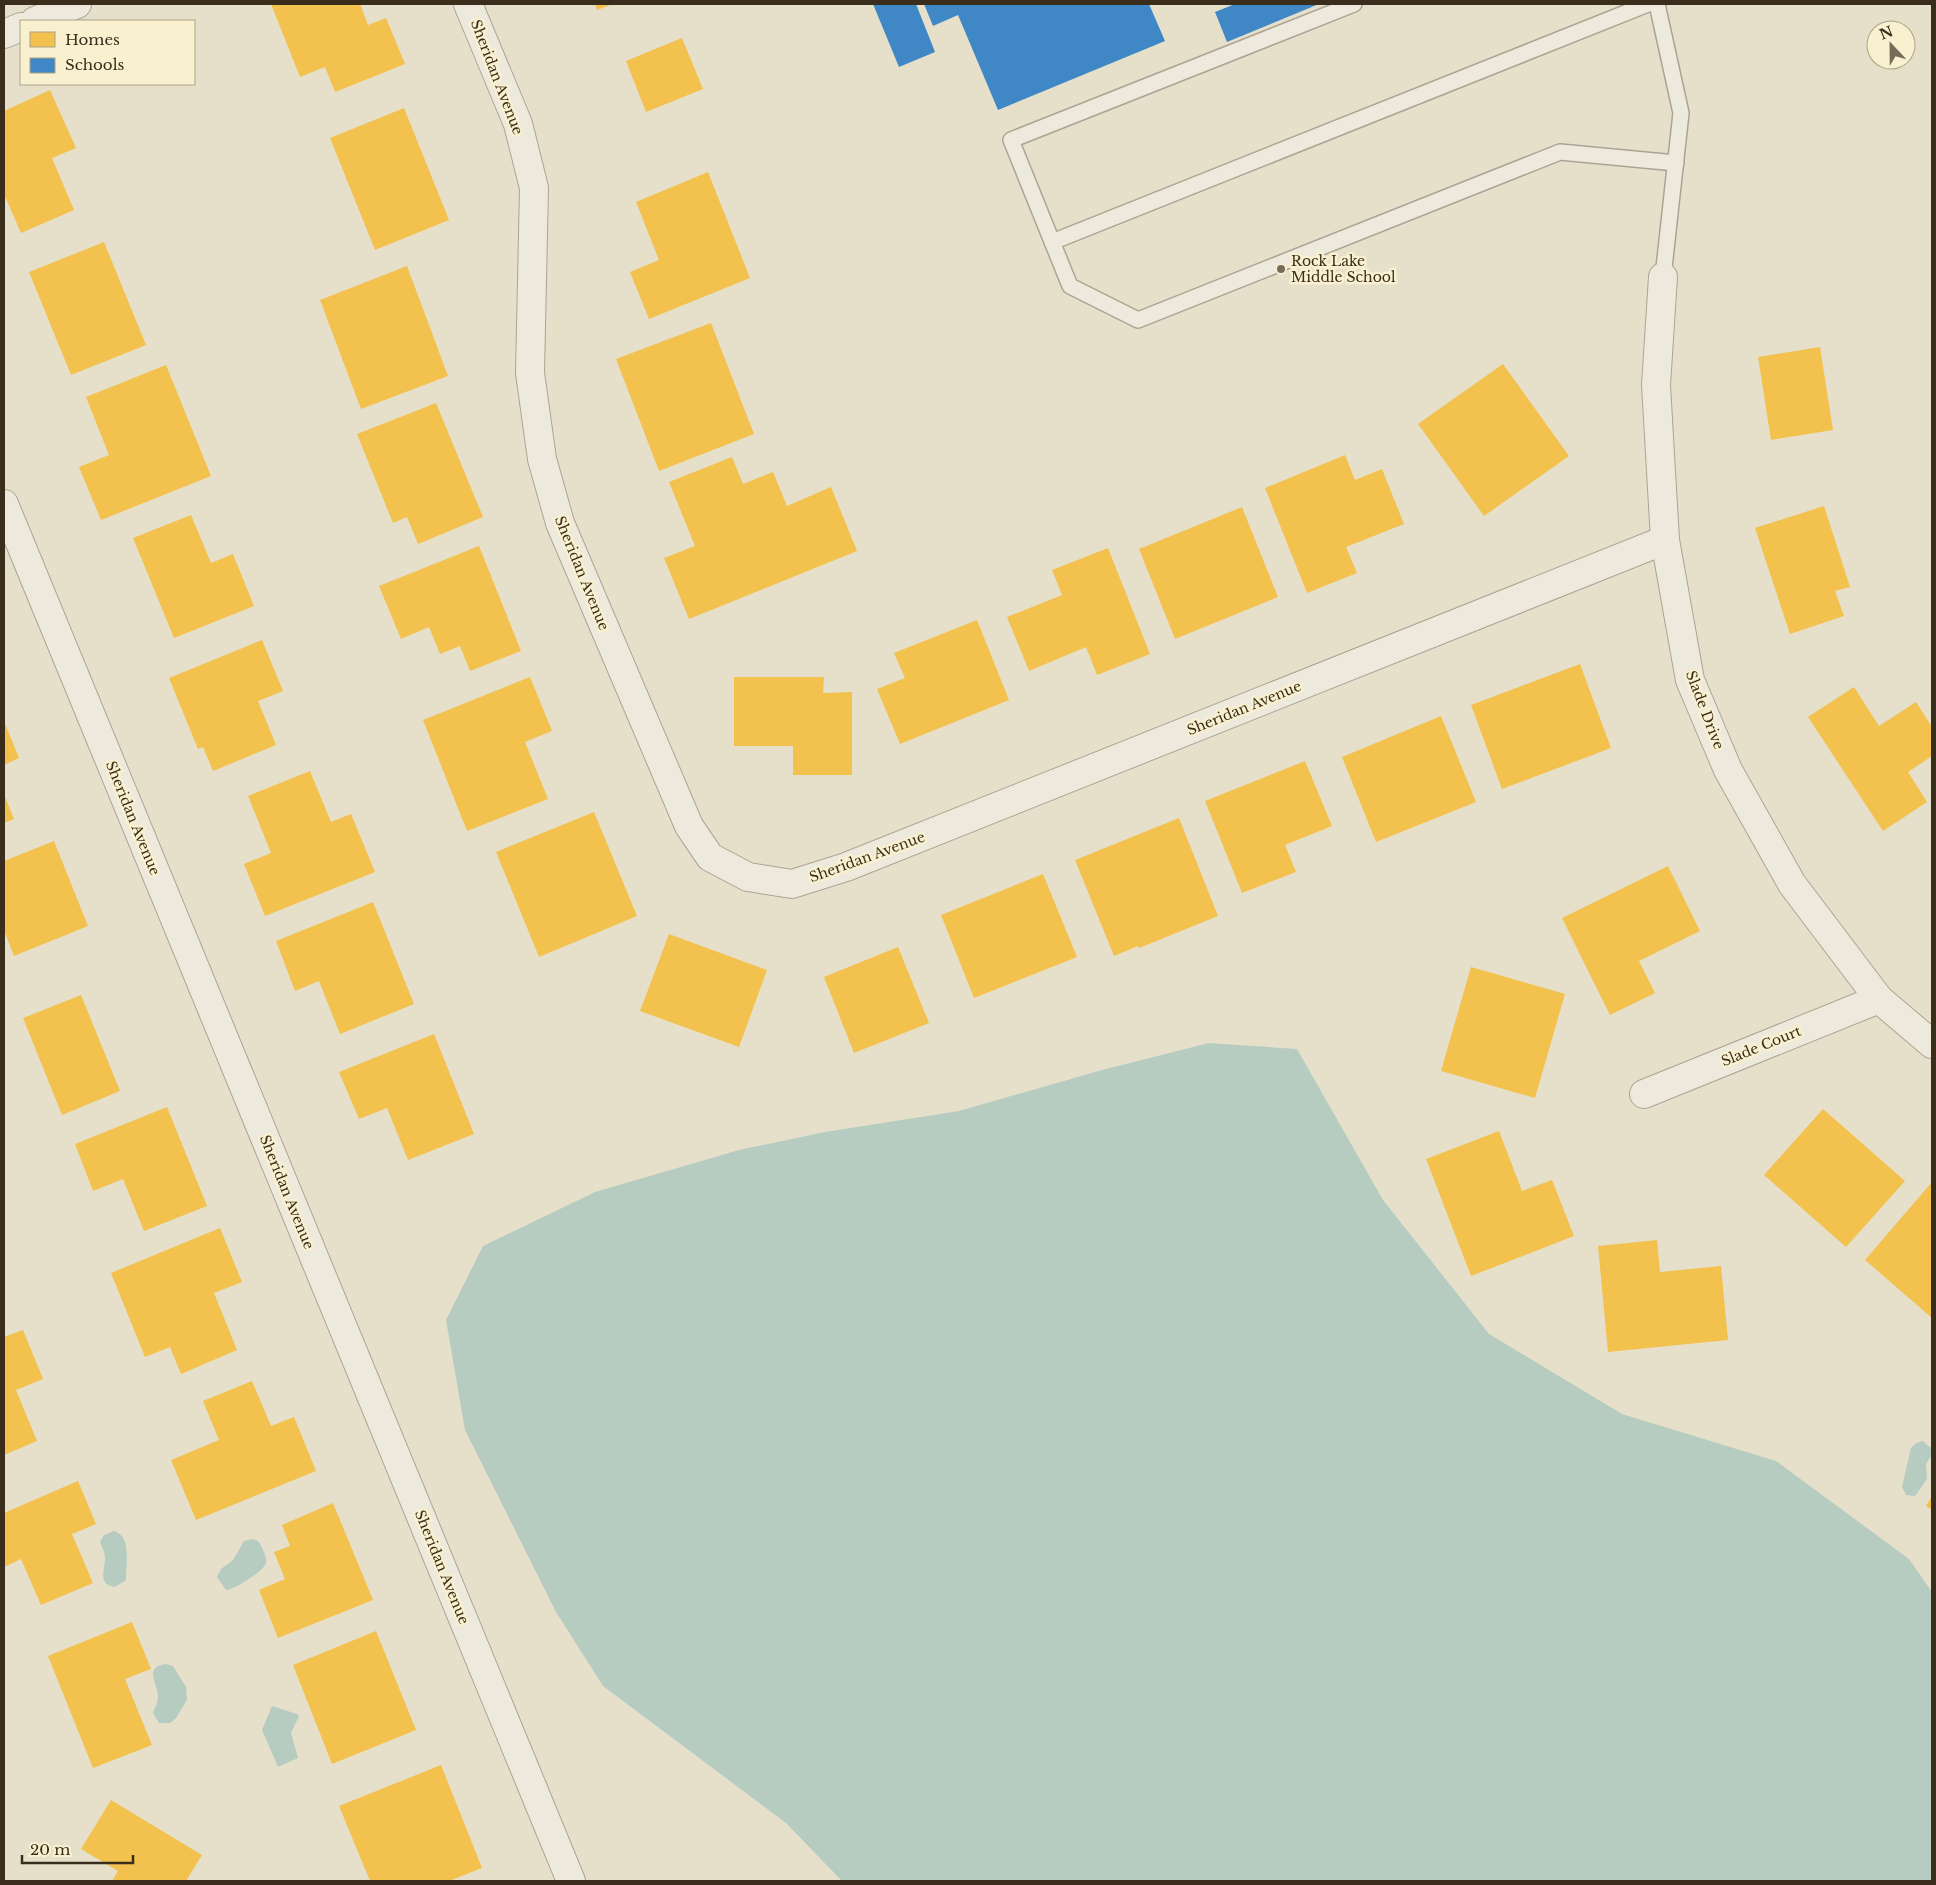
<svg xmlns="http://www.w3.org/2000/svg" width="1936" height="1885" viewBox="0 0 1936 1885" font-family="'Libre Baskerville',serif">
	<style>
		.water { fill: #b6ccc0 }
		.homes { fill: #f2c14e }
		.schools { fill: #3f88c5 }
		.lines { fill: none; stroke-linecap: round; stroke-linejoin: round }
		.service-casing { stroke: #aba494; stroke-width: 18 }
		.minor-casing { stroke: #aba494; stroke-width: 30 }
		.service { stroke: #ede9dd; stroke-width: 15 }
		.minor { stroke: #ede9dd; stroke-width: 28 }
		.poi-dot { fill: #766c58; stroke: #f8f0cf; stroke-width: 2 }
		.labels { text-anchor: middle; stroke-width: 5; stroke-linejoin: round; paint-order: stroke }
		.street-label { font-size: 14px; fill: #3a2d1b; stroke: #f8f0cf }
		.poi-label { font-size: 14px; fill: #3a2d1b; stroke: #f8f0cf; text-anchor: start }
	</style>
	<rect width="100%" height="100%" fill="#e6e0ca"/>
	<g class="water">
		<path d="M1209 1043 1297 1049 1383 1200 1489 1334 1622 1414 1776 1461 1909 1559 1932 1592V1881H842L786 1823 603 1686 556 1612 465 1430 446 1320 483 1246 595 1192 739 1150 825 1132 959 1111 1102 1070Z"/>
		<path d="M1923 1441 1932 1449V1455L1926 1464 1927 1479 1915 1496 1906 1495 1902 1487 1911 1448 1916 1443Z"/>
		<path d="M114 1531C132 1536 126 1565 126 1580L115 1587C97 1584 105 1570 105 1558 105 1552 102 1547 100 1542L104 1535Z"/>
		<path d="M253 1539C259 1541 261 1544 263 1550 265 1555 268 1560 265 1565 262 1572 233 1590 226 1590L217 1577 221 1569 233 1560 244 1541Z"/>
		<path d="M166 1664 173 1666 186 1687 187 1700 176 1718 170 1723H159L153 1713C155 1708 158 1703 158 1697 159 1685 142 1667 166 1664Z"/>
		<path d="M272 1706 297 1714 299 1716 291 1733 298 1758 278 1767 262 1730Z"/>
	</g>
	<g class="homes">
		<path d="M271 4H360L368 25 386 18 405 64 335 92 325 67 300 77Z"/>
		<path d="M595 4H613L597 10Z"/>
		<path d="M682 38 703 89 646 112 626 61Z"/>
		<path d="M50 90 76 148 52 158 74 210 21 233 4 194V111Z"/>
		<path d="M404 108 449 220 375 250 330 138Z"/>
		<path d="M708 172 750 278 649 319 630 272 659 260 636 202Z"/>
		<path d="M104 242 146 345 71 375 29 272Z"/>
		<path d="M407 266 448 376 361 409 320 300Z"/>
		<path d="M711 323 754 434 659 471 616 359Z"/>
		<path d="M1820 347 1833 430 1771 440 1758 357Z"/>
		<path d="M1503 364 1569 456 1484 516 1418 424Z"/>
		<path d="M166 365 211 476 101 520 79 467 109 455 86 397Z"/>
		<path d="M436 403 483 517 418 544 407 517 393 523 357 434Z"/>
		<path d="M1345 455 1355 480 1382 469 1404 524 1346 547 1357 573 1307 593 1265 488Z"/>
		<path d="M732 457 743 484 773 472 787 506 831 487 857 551 689 619 664 558 695 546 669 482Z"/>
		<path d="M1824 506 1850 587 1835 591 1844 616 1790 634 1755 528Z"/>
		<path d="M1242 507 1278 597 1175 639 1139 549Z"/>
		<path d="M191 515 211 563 233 554 254 606 174 638 133 538Z"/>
		<path d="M479 546 521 651 470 671 460 646 440 654 429 627 401 639 379 586Z"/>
		<path d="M1108 548 1150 654 1097 675 1086 647 1029 671 1007 617 1062 595 1052 570Z"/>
		<path d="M977 620 1009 700 900 744 877 689 905 678 894 653Z"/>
		<path d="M262 640 283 691 258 701 276 745 213 771 203 747 198 749 169 678Z"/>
		<path d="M1580 664 1611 748 1502 789 1471 705Z"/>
		<path d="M530 677 552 731 525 742 548 799 467 831 423 720Z"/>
		<path d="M734 677H824L823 693 852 692V775H793V746H734Z"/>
		<path d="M1854 687 1879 726 1916 702 1932 727V756L1908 772 1927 802 1883 831 1808 717Z"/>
		<path d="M1441 716 1476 802 1376 842 1342 757Z"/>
		<path d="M4 721 19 758 4 765Z"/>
		<path d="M1305 761 1332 826 1285 845 1296 872 1242 893 1205 801Z"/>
		<path d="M310 771 331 822 351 814 375 872 265 916 244 864 271 853 248 796Z"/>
		<path d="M4 794 14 819 4 823Z"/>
		<path d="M594 812 637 916 539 957 496 852Z"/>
		<path d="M1179 818 1218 916 1139 948 1138 946 1114 956 1075 860Z"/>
		<path d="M54 841 88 926 14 956 4 930V861Z"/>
		<path d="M1668 866 1700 931 1639 961 1655 993 1610 1015 1562 918Z"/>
		<path d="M1043 874 1077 957 974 998 941 915Z"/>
		<path d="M373 902 414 1004 340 1034 319 981 295 991 276 941Z"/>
		<path d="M669 934 767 970 739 1047 640 1011Z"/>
		<path d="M898 947 929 1023 854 1053 824 977Z"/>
		<path d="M1471 967 1565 994 1535 1098 1441 1071Z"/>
		<path d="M81 995 120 1091 62 1115 23 1018Z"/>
		<path d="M434 1034 474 1134 408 1160 387 1108 359 1119 339 1072Z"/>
		<path d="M167 1107 207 1206 144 1231 123 1179 93 1191 75 1144Z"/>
		<path d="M1823 1109 1905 1181 1846 1247 1764 1175Z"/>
		<path d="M1499 1131 1522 1191 1552 1180 1574 1236 1471 1276 1426 1159Z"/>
		<path d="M1932 1182V1318L1865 1260Z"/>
		<path d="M220 1228 242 1282 214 1293 237 1350 181 1374 170 1347 145 1357 111 1273Z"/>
		<path d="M1657 1240 1660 1272 1721 1266 1728 1340 1608 1352 1598 1246Z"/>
		<path d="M23 1330 43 1379 16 1390 37 1441 4 1455V1337Z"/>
		<path d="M252 1381 271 1426 294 1417 316 1471 196 1520 171 1460 219 1440 203 1401Z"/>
		<path d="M78 1481 96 1524 72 1534 93 1583 41 1605 21 1559 4 1567V1513Z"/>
		<path d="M1932 1496V1510L1926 1506Z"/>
		<path d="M333 1503 373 1600 278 1638 259 1590 285 1579 274 1552 290 1546 282 1525Z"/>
		<path d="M132 1622 151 1669 125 1679 152 1745 93 1768 48 1656Z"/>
		<path d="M376 1631 416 1730 332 1764 293 1665Z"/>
		<path d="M441 1765 482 1868 449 1881H370L339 1806Z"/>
		<path d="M111 1800 202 1855 186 1881H112L118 1871 81 1849Z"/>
	</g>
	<g class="schools">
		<path d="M873 4H916L935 52 899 67Z"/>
		<path d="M924 4H1149L1165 41 998 110 958 15 933 26Z"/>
		<path d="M1235 4H1319L1227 42 1215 12Z"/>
	</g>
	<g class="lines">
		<g class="service-casing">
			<g id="service">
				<path d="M1354 4 1011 140 1070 286 1138 320 1560 152 1676 163"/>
				<path d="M1657 4 1681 113 1663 277"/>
				<path d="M1052 242 1648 4"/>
			</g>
		</g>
		<g class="minor-casing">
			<g id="minor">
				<path d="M468 4 518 124 534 188 530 373 542 459 560 523 689 826 710 857 748 877 792 884 846 867 1665 540"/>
				<path d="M35 21 77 4"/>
				<path d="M4 34 21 27"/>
				<path d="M1663 277 1656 385 1665 540 1690 680 1728 770 1792 884 1879 999 1932 1044"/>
				<path d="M4 504 571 1881"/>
				<path d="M1644 1094 1879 999"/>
			</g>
		</g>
		<use href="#service" class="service"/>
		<use href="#minor" class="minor"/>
	</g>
	<circle class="poi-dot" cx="1281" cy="269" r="5"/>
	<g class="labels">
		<g class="street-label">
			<text transform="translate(497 77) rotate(69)" y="5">Sheridan Avenue</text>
			<text transform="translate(582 573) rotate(68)" y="5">Sheridan Avenue</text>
			<text transform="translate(1244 708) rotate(-22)" y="5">Sheridan Avenue</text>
			<text transform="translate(1705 710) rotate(69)" y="5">Slade Drive</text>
			<text transform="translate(133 818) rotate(68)" y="5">Sheridan Avenue</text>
			<text transform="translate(867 857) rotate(-20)" y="5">Sheridan Avenue</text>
			<text transform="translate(1761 1046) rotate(-22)" y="5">Slade Court</text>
			<text transform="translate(287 1192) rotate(68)" y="5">Sheridan Avenue</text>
			<text transform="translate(442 1567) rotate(68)" y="5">Sheridan Avenue</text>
		</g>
		<g class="poi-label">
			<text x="1291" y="266">Rock Lake<tspan x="1291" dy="16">Middle School</tspan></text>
		</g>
	</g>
	<rect width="1936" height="1885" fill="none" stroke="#3a2d1b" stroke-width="10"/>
	<rect x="20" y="20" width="175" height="65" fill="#f8f0cf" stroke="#aca287"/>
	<rect x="30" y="32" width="25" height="15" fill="#f2c14e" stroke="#aca287"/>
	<text x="65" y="45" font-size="15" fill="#3a2d1b">Homes</text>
	<rect x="30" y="58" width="25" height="15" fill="#3f88c5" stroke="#aca287"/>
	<text x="65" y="70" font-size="15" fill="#3a2d1b">Schools</text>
	<g transform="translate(1891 45) rotate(338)"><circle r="24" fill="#f8f0cf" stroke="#aca287"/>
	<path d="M0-4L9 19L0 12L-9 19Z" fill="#766c58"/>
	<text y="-8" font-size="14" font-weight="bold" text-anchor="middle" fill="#3a2d1b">N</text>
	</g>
	<path d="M22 1855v8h111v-8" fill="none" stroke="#3a2d1b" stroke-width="2.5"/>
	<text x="30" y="1855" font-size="15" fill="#3a2d1b" stroke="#f8f0cf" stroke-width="4" paint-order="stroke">20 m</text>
</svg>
